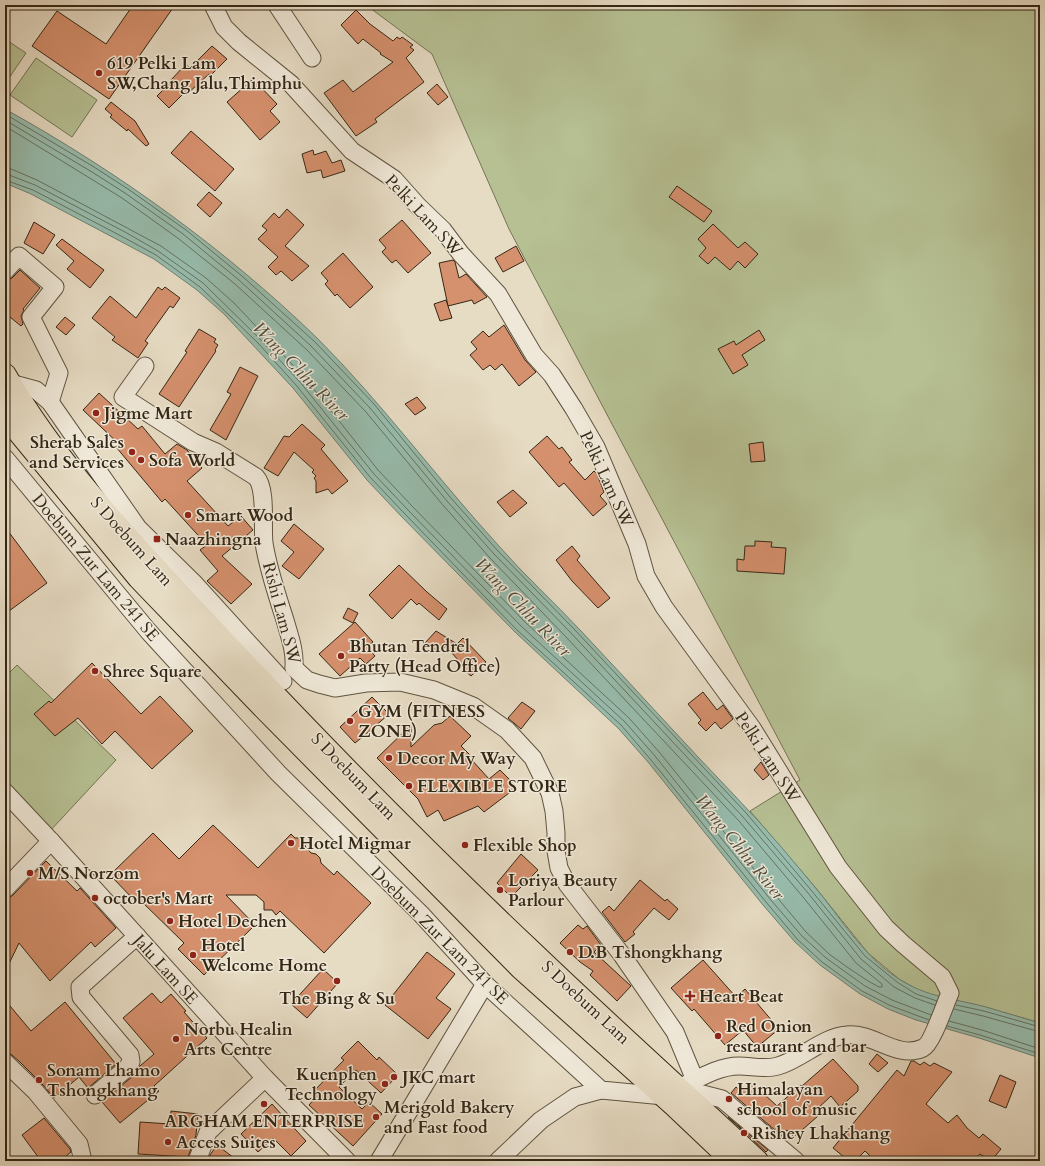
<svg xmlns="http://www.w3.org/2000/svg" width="1045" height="1166" viewBox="0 0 1045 1166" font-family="Cardo,serif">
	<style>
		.green { fill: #b6c093; stroke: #757454 }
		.water { fill: #97bcad; stroke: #6f8070 }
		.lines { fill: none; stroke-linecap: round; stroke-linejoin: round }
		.shore { stroke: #667261; stroke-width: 1 }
		.building { fill: #d5906d; stroke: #342715 }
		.minor-casing { stroke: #605440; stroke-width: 19 }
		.highway-casing { stroke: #342715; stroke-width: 24 }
		.minor { stroke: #efe8d8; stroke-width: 17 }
		.highway { stroke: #e6dbc3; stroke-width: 22 }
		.poi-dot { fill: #8f2418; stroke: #efe8d8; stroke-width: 1.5 }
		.labels { text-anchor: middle; stroke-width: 3; stroke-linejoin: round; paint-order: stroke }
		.poi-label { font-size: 17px; font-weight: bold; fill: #342715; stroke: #efe8d8; text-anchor: start }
		.street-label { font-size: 17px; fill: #342715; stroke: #efe8d8 }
		.water-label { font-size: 18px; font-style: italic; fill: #4d4c3b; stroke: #efe8d8 }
	</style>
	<rect width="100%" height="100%" fill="#e6dbc3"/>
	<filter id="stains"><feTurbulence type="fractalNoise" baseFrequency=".005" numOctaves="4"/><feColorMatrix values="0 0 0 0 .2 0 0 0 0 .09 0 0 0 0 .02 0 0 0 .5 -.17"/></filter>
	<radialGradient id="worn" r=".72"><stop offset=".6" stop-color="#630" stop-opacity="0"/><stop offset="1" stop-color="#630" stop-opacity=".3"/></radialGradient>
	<g class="green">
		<path d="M366 5H1040V1023L985 1007 932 995 918 990 899 979 868 953 815 887 750 811 800 780 509 229 432 54Z"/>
		<path d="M5 39 26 53 5 84Z"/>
		<path d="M36 58 97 100 72 137 10 95Z"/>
		<path d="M17 665 116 760 49 832 5 786V677Z"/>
	</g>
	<path class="water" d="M5 109C118 172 224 248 317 338 382 403 436 477 498 545 524 575 554 602 581 631 633 686 683 742 735 796 766 828 795 863 823 897 837 915 851 935 867 952 876 962 888 972 899 979 926 997 956 999 986 1007 1004 1012 1022 1018 1040 1023V1058L979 1038 916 1020 888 1009 860 994 820 965 795 942 763 905 648 762 618 728 515 632 401 516 367 480 293 388 224 314 197 290 154 259 31 194 5 183Z"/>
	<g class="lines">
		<g class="shore">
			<path d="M5 114 94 167 128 189 186 230 242 276 315 342 374 404 450 497 498 551 574 629 747 814 811 890 865 956 897 982 916 994 937 1001"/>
			<path d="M5 120 92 172 125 193 183 234 239 280 311 346 370 408 447 501 494 554 570 632 743 817 808 893 861 959 894 987 915 998 935 1005"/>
			<path d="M5 126 88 177 122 198 179 239 235 284 307 350 366 412 442 504 490 558 566 637 739 821 803 897 856 963 882 984V987H879L868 981 847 967 829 954 806 932 775 895 660 753 629 718 525 622 412 506 378 470 305 378 234 303 206 278 161 246 37 180 11 169 5 168"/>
			<path d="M5 175H9L35 185 125 232 158 251 203 283 261 340 300 382 374 474 408 510 521 626 625 722 655 756 770 899 802 936 826 958 865 986 892 1000 931 1015"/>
			<path d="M5 180 33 190 123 237 156 255 200 287 258 343 296 385 370 477 404 513 517 630 621 725 651 760 766 902 798 940 822 962 862 991 889 1005 929 1020"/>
			<path d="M956 1005 984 1011 1040 1027"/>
			<path d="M954 1009 983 1016 1040 1032"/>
			<path d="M949 1021 982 1030 1040 1049"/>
			<path d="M947 1026 980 1035 1040 1054"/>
		</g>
	</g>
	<g class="building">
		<path d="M133 5H175L109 99 32 46 57 11 106 44Z"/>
		<path d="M356 10 370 24 393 41 397 37 400 39 402 37 413 45 410 47 414 50 406 58 424 82 375 119 377 122 356 136 324 93 343 80 353 92 393 62 380 54 381 53 363 39 358 44 341 25Z"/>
		<path d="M212 46 227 59 210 76 209 74 186 95 184 93 169 108 157 96 171 82 170 81 186 64 190 68Z"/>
		<path d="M253 79 277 104 270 111 280 122 260 140 227 102Z"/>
		<path d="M437 84 448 97 438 105 427 93Z"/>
		<path d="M111 102 135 121 149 144 146 146 128 129 127 131 110 117 112 115 105 109Z"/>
		<path d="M191 131 234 169 215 191 171 153Z"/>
		<path d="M313 150 314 155 326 151 332 163 341 160 345 171 323 178 321 170 307 173 302 154Z"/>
		<path d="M677 186 712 211 704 222 669 197Z"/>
		<path d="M209 192 222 203 210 217 197 205Z"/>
		<path d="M287 209 304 225 285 246 309 266 292 281 281 271 276 275 268 267 278 257 258 239 267 230 262 226 274 213 279 218Z"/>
		<path d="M402 220 431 253 408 273 396 260 392 263 382 252 386 248 379 240Z"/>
		<path d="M34 222 55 235 43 254 24 243Z"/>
		<path d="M713 224 738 248 745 242 758 254 745 268 738 261 730 270 715 257 708 264 699 256 706 248 698 239Z"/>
		<path d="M62 239 104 270 90 288 67 269 74 261 56 245Z"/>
		<path d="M516 246 524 261 503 272 495 258Z"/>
		<path d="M343 253 373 287 350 308 337 294 335 296 325 284 328 281 321 273Z"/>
		<path d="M453 260 455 262 459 278 466 274 487 297 474 304 472 300 448 306 439 263Z"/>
		<path d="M20 270 40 288 23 309 24 310 21 316 23 324 21 326 5 313V281L12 278Z"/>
		<path d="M158 287 162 290 165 287 180 298 173 308 170 306 145 341 148 343 138 358 112 340 115 337 92 318 110 296 136 318Z"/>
		<path d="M446 300 452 318 440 321 434 304Z"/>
		<path d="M65 317 75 325 66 335 56 327Z"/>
		<path d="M504 325 525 360 536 372 519 386 502 364 495 370 490 365 483 370 470 355 477 349 471 342 483 331 489 337Z"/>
		<path d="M199 329 216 339 214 342 218 345 215 350 216 351 179 407 159 394 187 352 185 351Z"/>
		<path d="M759 330 765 340 742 355 748 365 733 374 718 349 734 341 736 345Z"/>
		<path d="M240 367 258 376 226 440 210 430 231 394 227 392Z"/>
		<path d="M99 393 138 429 142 426 165 454 177 444 187 450 202 468 187 481 228 526 241 516 253 530 222 556 252 584 231 604 207 581 218 571 200 550 207 545 165 499 162 502 116 447 119 444 83 410Z"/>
		<path d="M417 397 426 408 415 415 405 404Z"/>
		<path d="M302 424 325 445 321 449 348 481 332 494 328 489 316 493V481L314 478 316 476 312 472 314 470 294 452 278 476 264 468 284 436 289 437Z"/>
		<path d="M547 436 559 449 562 447 572 460 569 462 585 480 594 471 597 474 604 492 600 496 607 504 593 516 564 483 559 487 529 452Z"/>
		<path d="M763 442 765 461 751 462 749 444Z"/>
		<path d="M513 490 527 503 510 517 497 502Z"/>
		<path d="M294 524 324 549 299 579 282 566 294 552 281 541Z"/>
		<path d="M5 527 47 583 5 614Z"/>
		<path d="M755 541 772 542 771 547 786 548 784 574 737 571V559L744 560 745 546H755Z"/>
		<path d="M572 546 580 556 577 560 610 598 598 608 572 581 556 560Z"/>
		<path d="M399 565 427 592 447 609 439 620 419 603 417 605 411 599 392 619 369 595Z"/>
		<path d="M348 608 358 613 353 623 343 618Z"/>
		<path d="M355 622 373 642 367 647 375 656 366 664 360 658 340 676 319 654Z"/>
		<path d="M436 631 457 644 463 638 486 662 471 676 464 670V667L446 646 440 652 425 643Z"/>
		<path d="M92 663 141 714 160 696 193 731 152 769 115 731 102 744 78 718 55 736 34 714 49 701 51 703Z"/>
		<path d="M703 692 717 710 723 705 733 719 721 729 715 722 706 731 698 723 701 720 688 704Z"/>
		<path d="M372 697 389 714 365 735 355 743 340 727Z"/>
		<path d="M522 702 535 711 521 729 508 718Z"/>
		<path d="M450 716 471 736 461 746 470 755V758L489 779 500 770 517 787 484 812 478 806 444 821 438 810 427 817 418 799 377 758 411 725V747L434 725 442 723Z"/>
		<path d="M761 762 769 775 763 780 754 770Z"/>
		<path d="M213 825 258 868 291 834 295 838H300L305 842V846L311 853 316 854 320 858 321 863 334 875 337 871 371 903 324 953 280 911 276 915 272 910H264V902L256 895H226L255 925 204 975 178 949 184 943 140 900 137 903 110 875 153 833 179 859Z"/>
		<path d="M521 854 538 870 511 897 497 883Z"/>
		<path d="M46 861 77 891 80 888 116 928 95 947 91 942 50 981 19 943 5 972V899L12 896Z"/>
		<path d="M640 880 665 901 667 899 678 909 669 920 654 908 633 932 635 934 625 942 602 912 609 906 614 911Z"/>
		<path d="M578 925 583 929 587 926 601 945 594 952 631 986 617 1001 590 975 593 971 580 962 560 943Z"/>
		<path d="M427 952 455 974 436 998 451 1009 428 1039 385 1005Z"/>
		<path d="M703 960 736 997 745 989 779 1029 757 1047 743 1030 725 1045 694 1009 692 1011 671 988Z"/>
		<path d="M323 969 338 983 307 1018 291 1004Z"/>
		<path d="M152 993 161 1003 171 994 186 1011 184 1012 207 1038 154 1086 159 1091 120 1123 102 1102 133 1076 140 1066 154 1054 123 1018Z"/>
		<path d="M5 1000 31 1031 65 1002 116 1064 88 1088 79 1077 54 1098 43 1085 20 1062 12 1055 5 1051Z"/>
		<path d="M358 1041 377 1060 379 1057 398 1075 381 1093 356 1070 339 1087 362 1109 369 1102 382 1114 353 1146 309 1105 317 1096 313 1092 344 1060 341 1058Z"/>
		<path d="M877 1054 888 1063 878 1072 869 1064Z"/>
		<path d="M833 1059 858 1086V1091L840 1107 831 1096 815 1111 818 1116 794 1137 787 1130 782 1136 731 1093 736 1087 742 1092 751 1082 777 1106 801 1085 802 1086Z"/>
		<path d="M911 1061H914L920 1065 924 1062 930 1066 934 1063 952 1072 926 1104 948 1123 957 1115 967 1128 979 1138 983 1134 1001 1149 991 1161 980 1154 973 1161H875L865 1151 855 1161H849L833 1148 897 1070 904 1076Z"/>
		<path d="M1000 1075 1016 1082 1006 1108 989 1101Z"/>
		<path d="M272 1104 306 1141 291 1156 273 1138 258 1152 241 1134Z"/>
		<path d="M171 1111 198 1114 196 1135 188 1157 138 1154 140 1122 170 1124Z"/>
		<path d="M728 1117 768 1150 766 1152Z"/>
		<path d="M44 1118 70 1149 71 1152 60 1161H41L22 1135Z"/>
		<path d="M217 1145 238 1161H208L210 1155Z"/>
	</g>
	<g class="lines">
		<g class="minor-casing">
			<g id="minor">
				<path d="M213 5 224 27 239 42 291 84 352 151 394 179 418 206 443 230 461 254 498 294 534 355 552 375 574 409 596 447 637 544 646 576 664 607 752 728 838 867 886 928 903 944 942 977 950 993C945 1004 932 1044 923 1048 897 1060 873 1032 847 1035 822 1037 802 1059 778 1066 765 1070 752 1066 739 1066 718 1066 698 1079 679 1088"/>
				<path d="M277 5 312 58"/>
				<path d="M5 271 19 256 55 287 31 317 59 373 50 402"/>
				<path d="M145 366 123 397 193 442 216 452 256 477C267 489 262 526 264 543 268 569 277 595 285 620 290 638 295 650 294 668"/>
				<path d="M10 383 36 390 50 402 138 528 193 582 283 681"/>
				<path d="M5 458 149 632 278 773 421 914 485 984 601 1090 664 1096"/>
				<path d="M294 668 307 680 319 684 335 688 366 683 400 682 434 690 473 706 507 730 533 758 550 793 554 811 556 833V851L559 868 567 884 622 955 675 1032 695 1080"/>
				<path d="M5 792 51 841 265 1078 347 1161"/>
				<path d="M5 889 51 841"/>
				<path d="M5 1062 36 1092 79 1144 83 1161"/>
				<path d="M679 1088 722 1099 796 1161"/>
				<path d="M95 1095 127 1068 131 1062 130 1055 81 997 80 987 137 936"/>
				<path d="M197 1161 208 1132 265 1078"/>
				<path d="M379 1161 485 984"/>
				<path d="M498 1161 541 1120 575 1097 601 1090"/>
			</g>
		</g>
		<g class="highway-casing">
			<g id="highway">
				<path d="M5 375C63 475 149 561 227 645 326 750 427 853 532 952 606 1023 682 1091 757 1161"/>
				<path d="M5 413 13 425 139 578 265 709 521 968 674 1105 733 1161"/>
			</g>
		</g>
		<use href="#minor" class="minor"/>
		<use href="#highway" class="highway"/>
	</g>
	<g class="poi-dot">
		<circle cx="99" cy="73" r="4"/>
		<circle cx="96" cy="413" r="4"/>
		<circle cx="132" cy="452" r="4"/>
		<circle cx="141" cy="460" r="4"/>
		<circle cx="188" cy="515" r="4"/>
		<rect x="153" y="535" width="8" height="8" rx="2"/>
		<circle cx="341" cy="656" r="4"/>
		<circle cx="95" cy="671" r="4"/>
		<circle cx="350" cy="721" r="4"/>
		<circle cx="389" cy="758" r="4"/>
		<circle cx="409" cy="786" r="4"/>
		<circle cx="291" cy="843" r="4"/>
		<circle cx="465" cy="845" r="4"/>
		<circle cx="30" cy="873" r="4"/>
		<circle cx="500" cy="890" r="4"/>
		<circle cx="95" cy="898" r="4"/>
		<circle cx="170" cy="921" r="4"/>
		<circle cx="570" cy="952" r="4"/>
		<circle cx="193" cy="955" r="4"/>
		<circle cx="337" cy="981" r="4"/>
		<path d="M688 990h4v4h4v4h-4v4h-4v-4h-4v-4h4z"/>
		<circle cx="718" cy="1036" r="4"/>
		<circle cx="176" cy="1039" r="4"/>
		<circle cx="394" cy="1077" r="4"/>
		<circle cx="39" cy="1080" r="4"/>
		<circle cx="385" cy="1084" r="4"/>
		<circle cx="729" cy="1099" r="4"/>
		<circle cx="264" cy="1104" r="4"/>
		<circle cx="376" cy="1117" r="4"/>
		<circle cx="744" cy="1133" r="4"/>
		<circle cx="168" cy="1142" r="4"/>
	</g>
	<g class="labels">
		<g class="poi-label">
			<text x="107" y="69">619 Pelki Lam<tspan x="107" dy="20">SW,Chang Jalu,Thimphu</tspan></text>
			<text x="104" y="419">Jigme Mart</text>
			<text x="124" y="448" text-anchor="end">Sherab Sales<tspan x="124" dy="20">and Services</tspan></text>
			<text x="149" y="466">Sofa World</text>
			<text x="196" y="521">Smart Wood</text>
			<text x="165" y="545">Naazhingna</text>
			<text x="349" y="652">Bhutan Tendrel<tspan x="349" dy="20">Party (Head Office)</tspan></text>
			<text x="103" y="677">Shree Square</text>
			<text x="358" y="717">GYM (FITNESS<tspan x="358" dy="20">ZONE)</tspan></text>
			<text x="397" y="764">Decor My Way</text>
			<text x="417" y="792">FLEXIBLE STORE</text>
			<text x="299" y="849">Hotel Migmar</text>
			<text x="473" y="851">Flexible Shop</text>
			<text x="38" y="879">M/S Norzom</text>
			<text x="508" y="886">Loriya Beauty<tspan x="508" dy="20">Parlour</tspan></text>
			<text x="103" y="904">october's Mart</text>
			<text x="178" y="927">Hotel Dechen</text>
			<text x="201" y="951">Hotel<tspan x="201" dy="20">Welcome Home</tspan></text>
			<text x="578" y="958">D.B Tshongkhang</text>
			<text x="699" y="1002">Heart Beat</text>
			<text x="337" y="1004" text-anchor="middle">The Bing &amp; Su</text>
			<text x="726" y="1032">Red Onion<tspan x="726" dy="20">restaurant and bar</tspan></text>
			<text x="184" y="1035">Norbu Healin<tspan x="184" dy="20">Arts Centre</tspan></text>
			<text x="47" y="1076">Sonam Lhamo<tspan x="47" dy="20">Tshongkhang</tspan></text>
			<text x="377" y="1080" text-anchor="end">Kuenphen<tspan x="377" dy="20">Technology</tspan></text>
			<text x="402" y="1083">JKC mart</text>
			<text x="737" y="1095">Himalayan<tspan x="737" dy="20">school of music</tspan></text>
			<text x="384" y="1113">Merigold Bakery<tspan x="384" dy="20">and Fast food</tspan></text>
			<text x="264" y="1127" text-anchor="middle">ARGHAM ENTERPRISE</text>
			<text x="752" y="1139">Rishey Lhakhang</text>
			<text x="176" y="1148">Access Suites</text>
		</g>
		<g class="street-label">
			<text transform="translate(424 215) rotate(47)" y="6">Pelki Lam SW</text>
			<text transform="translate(607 479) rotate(65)" y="6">Pelki Lam SW</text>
			<text transform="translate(132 541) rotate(48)" y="6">S Doebum Lam</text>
			<text transform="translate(96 567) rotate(50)" y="6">Doebum Zur Lam 241 SE</text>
			<text transform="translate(282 613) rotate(75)" y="6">Rishi Lam SW</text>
			<text transform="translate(768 757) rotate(57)" y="6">Pelki Lam SW</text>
			<text transform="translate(354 776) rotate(46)" y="6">S Doebum Lam</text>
			<text transform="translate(440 935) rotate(45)" y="6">Doebum Zur Lam 241 SE</text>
			<text transform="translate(166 969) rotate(48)" y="6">Jalu Lam SE</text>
			<text transform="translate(586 1002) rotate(43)" y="6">S Doebum Lam</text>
		</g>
		<g class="water-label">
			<text transform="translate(301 371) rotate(46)" y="6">Wang Chhu River</text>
			<text transform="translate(523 607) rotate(46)" y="6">Wang Chhu River</text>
			<text transform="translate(740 847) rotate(51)" y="6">Wang Chhu River</text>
		</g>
	</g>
	<rect width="1045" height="1166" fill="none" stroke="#e6dbc3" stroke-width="20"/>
	<rect x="6" y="6" width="1033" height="1154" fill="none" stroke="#342715" stroke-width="2"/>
	<rect x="10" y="10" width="1025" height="1146" fill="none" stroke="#342715"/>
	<rect width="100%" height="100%" filter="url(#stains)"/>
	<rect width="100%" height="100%" fill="url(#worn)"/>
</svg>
